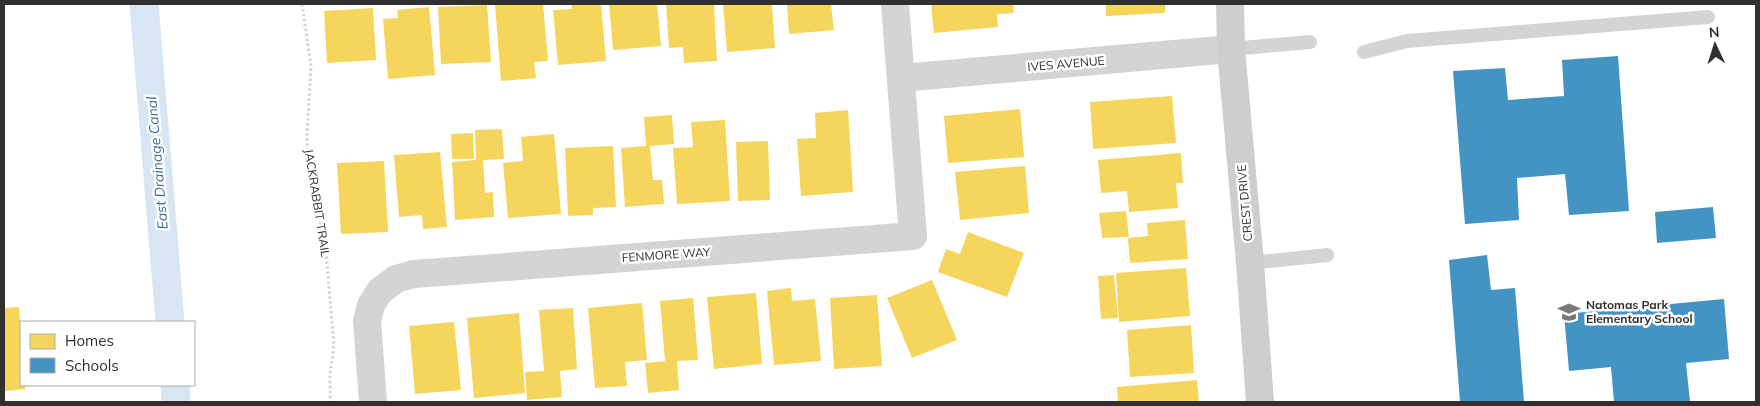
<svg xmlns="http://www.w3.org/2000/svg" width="1760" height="406" viewBox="0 0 1760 406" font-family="Mulish,sans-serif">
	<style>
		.homes { fill: #f6d55c }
		.schools { fill: #4393c3 }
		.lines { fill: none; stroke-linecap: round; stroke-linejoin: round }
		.canal { stroke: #d8e6f4; stroke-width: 29 }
		.path { stroke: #d4d4d4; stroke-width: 3; stroke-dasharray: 2.5 2.5; stroke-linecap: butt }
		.lane { stroke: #d4d4d4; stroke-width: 14 }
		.street { stroke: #d4d4d4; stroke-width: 28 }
		.secondary { stroke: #cecece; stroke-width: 28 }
		.labels { text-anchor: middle; stroke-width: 5; stroke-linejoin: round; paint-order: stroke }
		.street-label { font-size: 12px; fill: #303030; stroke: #fff }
		.poi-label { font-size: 12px; font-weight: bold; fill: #303030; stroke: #fff; text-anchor: start }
		.water-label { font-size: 14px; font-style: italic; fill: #366a9a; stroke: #fff }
	</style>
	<rect width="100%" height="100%" fill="#fff"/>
	<g class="homes">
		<path d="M495 4H543L548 61 534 62 536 78 501 81Z"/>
		<path d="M571 4H601L606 61 558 65 553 10 572 9Z"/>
		<path d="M609 4H657L661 46 613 50Z"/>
		<path d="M666 4H714L717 61 684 63 683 47 669 48Z"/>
		<path d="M723 4H772L775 48 727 52Z"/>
		<path d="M787 4H831L834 30 789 34Z"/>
		<path d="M931 4H1013L1014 13 997 14 998 27 934 33Z"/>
		<path d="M1106 4H1165V13L1106 16Z"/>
		<path d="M487 5 491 62 441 64 438 7Z"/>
		<path d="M429 7 435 75 388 79 383 19 398 18 397 10Z"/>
		<path d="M373 8 376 60 327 63 324 11Z"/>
		<path d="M1172 96 1176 143 1093 149 1090 102Z"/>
		<path d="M1020 109 1024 157 948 163 944 116Z"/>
		<path d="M848 110 853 192 801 196 797 139 816 138 815 113Z"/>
		<path d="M672 115 674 144 650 146 653 180H662L664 204 625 207 621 148 646 146 644 117Z"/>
		<path d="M725 120 730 201 677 204 673 148 693 147 691 122Z"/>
		<path d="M502 129 504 159 483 160 485 193 493 192 494 217 455 220 452 162 476 160 475 130Z"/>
		<path d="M473 133 474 159H452L451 134Z"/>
		<path d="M554 134 561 214 508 218 503 163 523 161 521 137Z"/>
		<path d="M768 141 770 200 738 201 736 142Z"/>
		<path d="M613 146 616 207 593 208V215L568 216 565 148Z"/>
		<path d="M440 152 447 227 423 229 422 215 399 217 394 155Z"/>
		<path d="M1181 153 1183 183H1176L1178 208 1129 212 1127 191 1101 193 1098 160Z"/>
		<path d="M384 161 388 232 341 234 337 163Z"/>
		<path d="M1025 166 1029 213 960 220 955 172Z"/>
		<path d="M1126 211 1129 237 1102 238 1099 213Z"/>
		<path d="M1185 220 1188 259 1130 263 1128 238 1148 236 1147 223Z"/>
		<path d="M968 232 1024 253 1007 297 938 272 946 249 960 254Z"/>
		<path d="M1186 268 1190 316 1119 322 1116 273Z"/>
		<path d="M1114 275 1118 318 1101 319 1098 276Z"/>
		<path d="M932 280 957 340 912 358 887 298Z"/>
		<path d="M791 288 792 301 815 299 821 361 774 365 767 291Z"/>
		<path d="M756 293 762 364 714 369 707 297Z"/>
		<path d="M877 295 882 366 834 369 830 298Z"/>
		<path d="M693 298 698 360 677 361 679 390 648 393 645 363 665 361 660 301Z"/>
		<path d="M642 303 647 360 625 362 627 386 595 388 588 308Z"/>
		<path d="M19 307 21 337V385H25V389L5 391 4 308Z"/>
		<path d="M573 308 577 369 560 371 562 397 527 400 525 372 544 371 539 310Z"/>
		<path d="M519 313 525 393 474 398 467 318Z"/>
		<path d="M454 322 461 390 415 394 409 326Z"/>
		<path d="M1191 325 1194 373 1130 377 1127 330Z"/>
		<path d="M1197 380 1199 402H1118L1117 387Z"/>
	</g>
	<g class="schools">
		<path d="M1618 56 1629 211 1569 215 1565 174 1517 178 1519 220 1465 224 1453 71 1505 68 1508 100 1564 96 1562 60Z"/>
		<path d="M1713 207 1716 238 1657 243 1655 212Z"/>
		<path d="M1487 255 1491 290 1515 288 1524 402H1460L1449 260Z"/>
		<path d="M1724 299 1729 359 1686 363 1690 402H1614L1611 367 1569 371 1564 314Z"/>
	</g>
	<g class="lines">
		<g class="canal">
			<path d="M144 4 170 322"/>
			<path d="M175 385 176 402"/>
		</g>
		<path class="path" d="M302 4 311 66 307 135 308 162 326 252 334 345 330 374V402"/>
		<g class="lane">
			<path d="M1231 49 1310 42"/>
			<path d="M1364 52 1407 41 1708 17"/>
			<path d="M1250 263 1327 255"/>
		</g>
		<g class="street">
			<path d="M901 78 1231 49"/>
			<path d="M373 402 367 321 371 305 380 291 396 279 414 274 913 236 895 4"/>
		</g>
		<path class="secondary" d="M1230 4 1231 49 1250 263 1260 402"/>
	</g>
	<defs>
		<g id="school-bare" transform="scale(1.725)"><path d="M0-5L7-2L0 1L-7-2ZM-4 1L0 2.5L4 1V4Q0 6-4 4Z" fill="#787878" stroke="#fff" stroke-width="2.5" paint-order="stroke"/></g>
	</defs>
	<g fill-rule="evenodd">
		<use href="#school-bare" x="1569" y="312"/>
	</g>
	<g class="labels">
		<g class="street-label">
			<text transform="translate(1066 64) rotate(-5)" y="4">IVES AVENUE</text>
			<text transform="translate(317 203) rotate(81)" y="4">JACKRABBIT TRAIL</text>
			<text transform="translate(1245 203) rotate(-95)" y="4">CREST DRIVE</text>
			<text transform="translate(666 255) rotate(-4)" y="4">FENMORE WAY</text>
		</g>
		<g class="poi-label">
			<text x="1586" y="309">Natomas Park<tspan x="1586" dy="14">Elementary School</tspan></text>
		</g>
		<g class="water-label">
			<text transform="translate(157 163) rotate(-95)" y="5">East Drainage Canal</text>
		</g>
	</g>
	<rect width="1760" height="406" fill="none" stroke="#303030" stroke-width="10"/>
	<rect x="20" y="321" width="175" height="65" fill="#ffffff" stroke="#acacac"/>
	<rect x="30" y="334" width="25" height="15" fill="#f6d55c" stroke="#acacac"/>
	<text x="65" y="346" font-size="15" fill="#303030">Homes</text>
	<rect x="30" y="358" width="25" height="15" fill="#4393c3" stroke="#acacac"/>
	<text x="65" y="371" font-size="15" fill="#303030">Schools</text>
	<g transform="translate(1715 45) rotate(356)" stroke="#ffffff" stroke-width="4" paint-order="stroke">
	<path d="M0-4L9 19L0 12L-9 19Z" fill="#303030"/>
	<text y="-8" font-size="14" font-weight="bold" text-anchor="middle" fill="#303030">N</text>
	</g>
</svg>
